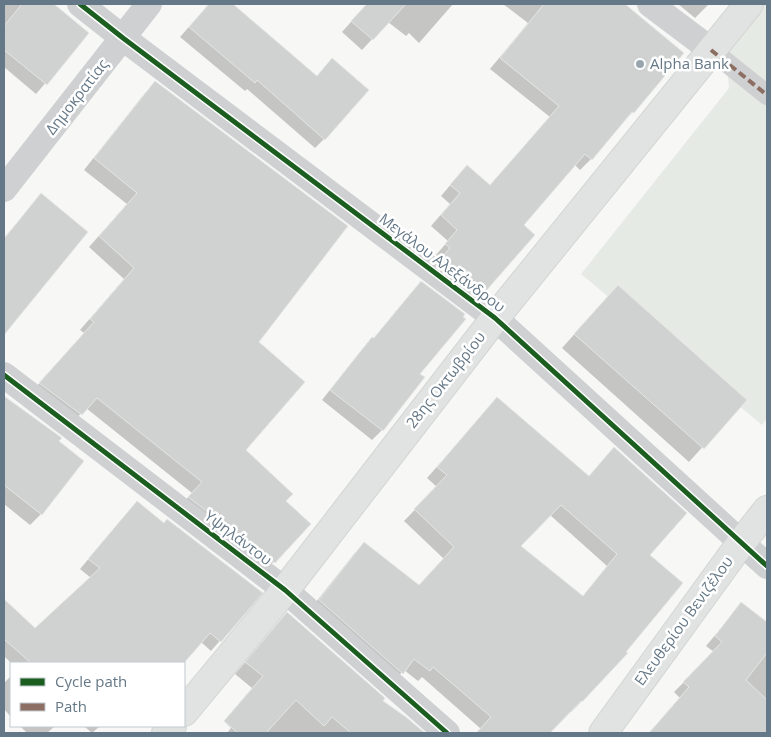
<svg xmlns="http://www.w3.org/2000/svg" width="771" height="737" viewBox="0 0 771 737" font-family="'Open Sans',sans-serif">
	<style>
		.green { fill: #e6eae4 }
		.shadow { fill: #0003; fill-rule: evenodd }
		.building { fill: #d0d2d2; stroke: #e6e6e6; fill-rule: evenodd }
		.lines { fill: none; stroke-linecap: round; stroke-linejoin: round }
		.secondary-casing { stroke: #d3d5d5; stroke-width: 30 }
		.pedestrian { stroke: #ced0d1; stroke-width: 20 }
		.minor { stroke: #ced0d1; stroke-width: 26 }
		.secondary { stroke: #e1e2e2; stroke-width: 28 }
		.quiet { stroke: #8d6e63; stroke-width: 4; stroke-dasharray: 8 4; stroke-linecap: butt }
		.cycleway-casing { stroke: #fff; stroke-width: 8 }
		.cycleway { stroke: #1b5e20; stroke-width: 5 }
		.poi-dot { fill: #98a4ae; stroke: #fff; stroke-width: 2 }
		.labels { text-anchor: middle; stroke-width: 5; stroke-linejoin: round; paint-order: stroke }
		.poi-label { font-size: 15px; fill: #657887; stroke: #fff; text-anchor: start }
		.street-label { font-size: 15px; fill: #657887; stroke: #fff }
	</style>
	<rect width="100%" height="100%" fill="#f7f7f6"/>
	<path class="green" d="M756 4H767V418L762 425 581 274 729 88 725 45Z"/>
	<g class="shadow">
		<path d="M4 4H52L88 33 36 94 4 67Z"/>
		<path d="M209 4H231L317 77 324 139 315 148 247 89 245 91 180 37Z"/>
		<path d="M367 4H453L419 43 409 33 406 36 388 22 362 50 342 32Z"/>
		<path d="M503 4H623L682 54 633 112 622 122 591 159 580 170 575 165 522 225 484 291 474 301 431 269 440 259 436 255 448 241 431 226 450 204 441 196 457 177 490 186 550 117 490 69 528 23Z"/>
		<path d="M678 4H709L695 18Z"/>
		<path d="M155 83 258 342 244 450 285 501 309 524 263 573 178 508 192 493 86 408 70 425 30 394 84 333 80 330 124 279 89 247 127 204 84 170 145 93Z"/>
		<path d="M41 195 86 232 4 333V238Z"/>
		<path d="M412 292 419 374 423 378 382 430 372 440 322 400 363 348 373 339Z"/>
		<path d="M605 300 745 400 689 462 562 348Z"/>
		<path d="M4 397 82 461 41 514 30 525 4 504Z"/>
		<path d="M497 398 648 556 625 652 626 653 581 702 571 712 569 711 549 733H483L480 730 481 729 422 677 418 681 404 670 391 684 309 611 354 554 364 543 419 586 444 559 404 521 437 487 427 478ZM550 515 607 566 582 597 519 546Z"/>
		<path d="M128 512 164 524 261 593 211 651 201 642 183 663H11L4 656V601L35 629 91 578 80 569Z"/>
		<path d="M741 604 767 624V733H649L680 698 674 692 714 652 706 646Z"/>
		<path d="M287 614 381 702 405 718 423 733H227L231 728 224 721 252 688 235 674Z"/>
		<path d="M11 676V717L4 709V683Z"/>
		<path d="M20 726H55L47 733H27Z"/>
		<path d="M84 726H100L92 733Z"/>
	</g>
	<g class="building">
		<path d="M22 4H54L89 33 47 85 4 50V26Z"/>
		<path d="M209 4H233L317 76 332 58 369 90 325 140 257 80 255 83 189 27Z"/>
		<path d="M367 4H406L373 40 351 21Z"/>
		<path d="M544 4H625L684 53 634 113 632 112 592 160 585 154 524 225 535 235 485 292 441 258 450 248 445 244 457 230 441 215 460 193 450 185 467 165 490 185 559 106 500 58Z"/>
		<path d="M155 81 348 226 259 342 305 382 246 450 293 494 286 501 311 524 275 563 188 497 202 482 97 398 82 415 39 383 94 322 90 319 134 268 99 236 137 193 94 158Z"/>
		<path d="M41 193 88 232 4 335V239Z"/>
		<path d="M421 281 465 314 463 317 466 319 420 374 425 377 383 431 330 390 372 337 374 338Z"/>
		<path d="M618 285 747 400 704 449 574 334Z"/>
		<path d="M4 396 62 438 59 441 84 461 42 515 4 485Z"/>
		<path d="M497 397 589 476 614 447 687 513 650 555 683 583 626 652 628 653 582 702 581 701 550 733H476L491 717 433 667 430 671 414 659 403 674 319 600 364 542 419 585 454 547 414 509 447 475 437 467ZM561 505 617 554 583 596 521 546Z"/>
		<path d="M137 501 164 523 167 519 263 593 221 642 210 633 184 663H31L4 639V599L35 628 100 568 88 559Z"/>
		<path d="M741 602 767 622V653L746 680 767 700V733H649L689 687 683 682 722 642 715 636Z"/>
		<path d="M287 612 385 698 383 701 406 717 425 733H351L332 717 324 726 296 700 266 733H238L224 721 263 676 245 662Z"/>
	</g>
	<g class="lines">
		<g class="secondary-casing">
			<g id="secondary">
				<path d="M184 712 285 590 495 318 749 4"/>
				<path d="M166 733 172 726"/>
				<path d="M603 733 741 543 767 510"/>
			</g>
		</g>
		<path class="pedestrian" d="M711 50 767 95"/>
		<g class="minor">
			<path d="M80 4 123 38 495 318 767 566"/>
			<path d="M650 4 711 50"/>
			<path d="M4 189 149 4"/>
			<path d="M4 375 285 590 447 733"/>
		</g>
		<use href="#secondary" class="secondary"/>
		<path class="quiet" d="M711 50 767 95"/>
		<g class="cycleway-casing">
			<g id="cycleway">
				<path d="M80 4 123 38 495 318 767 566"/>
				<path d="M4 375 285 590 447 733"/>
			</g>
		</g>
		<use href="#cycleway" class="cycleway"/>
	</g>
	<circle class="poi-dot" cx="640" cy="64" r="5"/>
	<g class="labels">
		<g class="poi-label">
			<text x="650" y="69">Alpha Bank</text>
		</g>
		<g class="street-label">
			<text transform="translate(77 97) rotate(-52)" y="5">Δημοκρατίας</text>
			<text transform="translate(442 263) rotate(37)" y="5">Μεγάλου Αλεξάνδρου</text>
			<text transform="translate(446 380) rotate(-52)" y="5">28ης Οκτωβρίου</text>
			<text transform="translate(238 538) rotate(37)" y="5">Υψηλάντου</text>
			<text transform="translate(684 621) rotate(-54)" y="5">Ελευθερίου Βενιζέλου</text>
		</g>
	</g>
	<rect width="771" height="737" fill="none" stroke="#657887" stroke-width="10"/>
	<rect x="10" y="662" width="175" height="65" fill="#ffffff" stroke="#c1c9cf"/>
	<rect x="20" y="678" width="25" height="8" fill="#1b5e20" stroke="#c1c9cf"/>
	<text x="55" y="687" font-size="15" fill="#657887">Cycle path</text>
	<rect x="20" y="703" width="25" height="8" fill="#8d6e63" stroke="#c1c9cf"/>
	<text x="55" y="712" font-size="15" fill="#657887">Path</text>
</svg>
